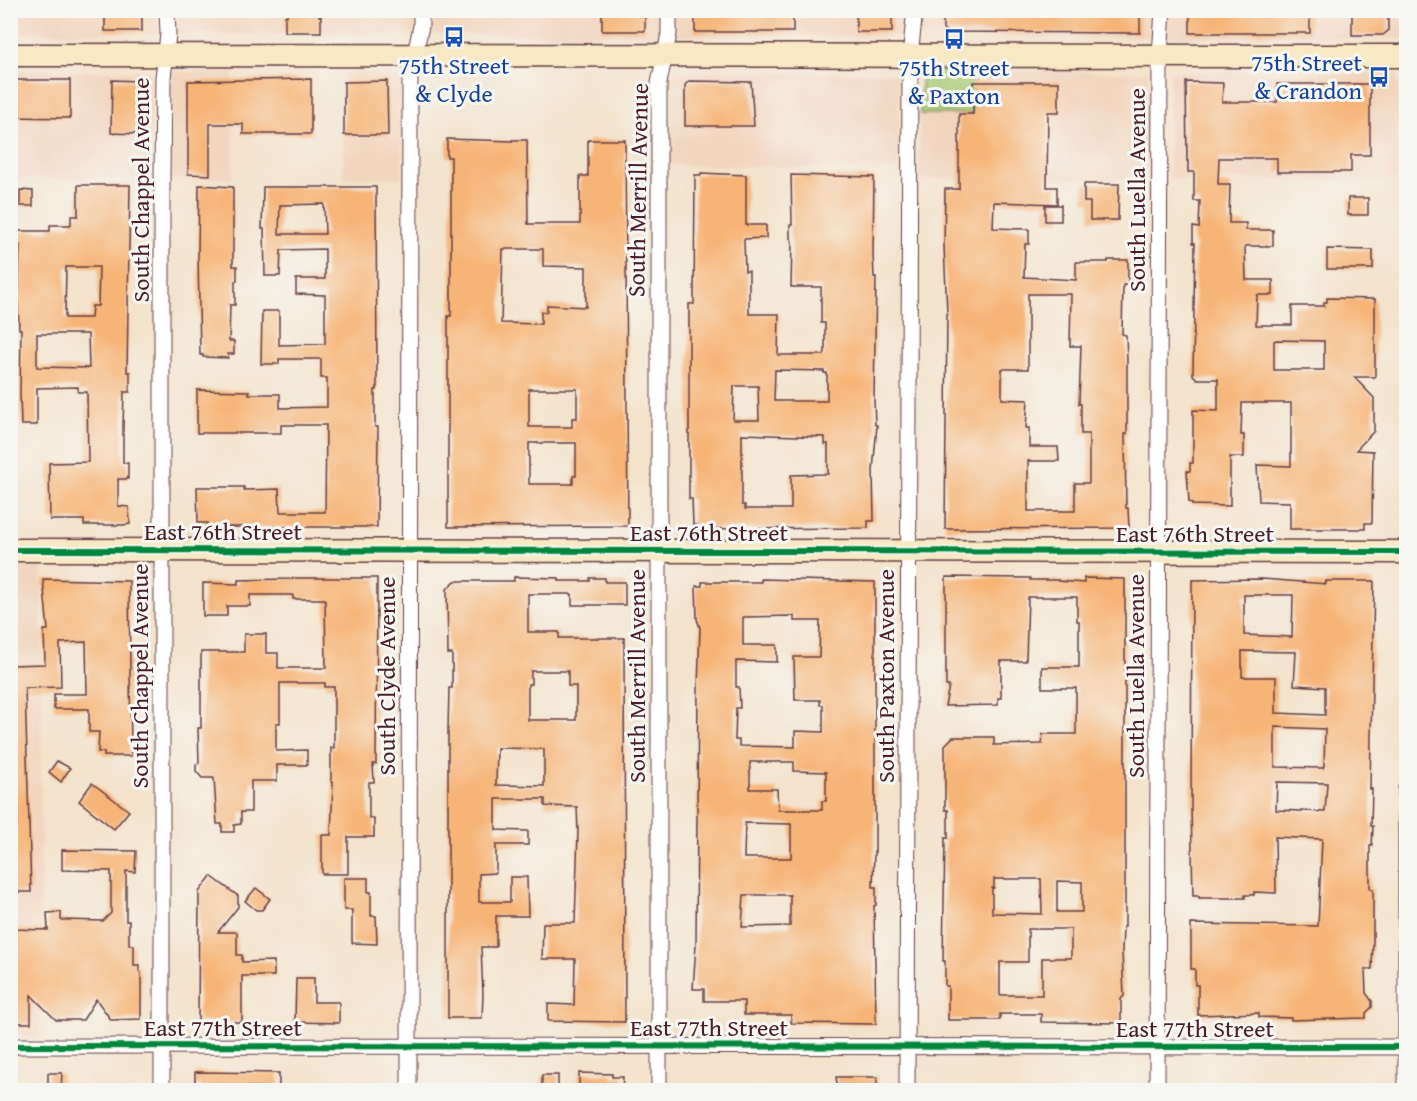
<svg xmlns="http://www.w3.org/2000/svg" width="1417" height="1101" viewBox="0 0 1417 1101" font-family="'Gentium Book Plus',serif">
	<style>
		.built { fill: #f2d5be }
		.green { fill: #a6c871; stroke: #78744e; stroke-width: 1.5 }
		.building { fill: #f6b476; fill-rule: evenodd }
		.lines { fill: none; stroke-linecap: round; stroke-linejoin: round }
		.street-casing { stroke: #633c43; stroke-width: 17 }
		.secondary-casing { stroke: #633c43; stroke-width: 25 }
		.street { stroke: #fff; stroke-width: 15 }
		.secondary { stroke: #f6e9c3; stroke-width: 22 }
		.cycleway-casing { stroke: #f6f6f2; stroke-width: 10 }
		.cycleway { stroke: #00873e; stroke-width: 6 }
		.labels { text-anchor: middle; stroke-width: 6; stroke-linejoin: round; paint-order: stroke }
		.transit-label { font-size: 24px; fill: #164399; stroke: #f6f6f2 }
		.street-label { font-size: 24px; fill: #4a1f2b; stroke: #f6f6f2 }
	</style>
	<rect width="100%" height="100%" fill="#f6f6f2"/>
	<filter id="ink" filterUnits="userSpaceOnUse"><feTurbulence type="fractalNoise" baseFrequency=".0167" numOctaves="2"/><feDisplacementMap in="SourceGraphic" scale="12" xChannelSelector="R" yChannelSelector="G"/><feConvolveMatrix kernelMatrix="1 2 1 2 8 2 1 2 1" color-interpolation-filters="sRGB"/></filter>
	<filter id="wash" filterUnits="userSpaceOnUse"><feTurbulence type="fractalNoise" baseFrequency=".008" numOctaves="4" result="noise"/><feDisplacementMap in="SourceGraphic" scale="24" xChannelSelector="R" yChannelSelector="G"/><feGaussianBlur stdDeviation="1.35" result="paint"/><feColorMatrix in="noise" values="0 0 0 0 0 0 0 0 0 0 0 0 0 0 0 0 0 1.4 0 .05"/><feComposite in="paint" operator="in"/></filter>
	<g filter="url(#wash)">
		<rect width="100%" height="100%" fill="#f3e3cc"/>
		<g class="built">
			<path d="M11 10 1406 11V38L11 33Z"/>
			<rect x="11" y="71" width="139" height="108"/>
			<path d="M172 71 233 72V178L170 179Z"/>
			<rect x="343" y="72" width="59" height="106"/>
			<path d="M668 72 899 73V169L667 165Z"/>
			<path d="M974 72H1148V179H919L920 114H973Z"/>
			<path d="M1170 72 1398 74V180L1169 179Z"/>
			<path d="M42 562 40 1036H11L10 563Z"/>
		</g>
		<path class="green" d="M929 71 974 72 973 114H920L921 77Z"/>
		<g id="blocks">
			<g class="building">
				<rect x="105" y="10" width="37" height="21"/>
				<path d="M287 10H319V16H321V32H285V16H287Z"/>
				<rect x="602" y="10" width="43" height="21"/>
				<rect x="695" y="10" width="98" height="22"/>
				<rect x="856" y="10" width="36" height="22"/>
				<path d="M943 10H1140V33L947 32 943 29Z"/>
				<rect x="1190" y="10" width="120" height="23"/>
				<path d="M1352 10H1388V31L1383 35H1352Z"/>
				<path d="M311 79V134H243V124H210V175L188 174V81Z"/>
				<path d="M10 80H70V118L10 117Z"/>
				<path d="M112 80 139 81 137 134 111 133Z"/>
				<path d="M387 81 388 135H344V82Z"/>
				<path d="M689 81 751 82 754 126H685V85Z"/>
				<path d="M973 82H1059V112H1048L1047 187H1057V204L994 202 993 228 1029 229V244H1025L1024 277 1076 280V262H1108V260H1128V285H1123L1122 334 1126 335 1127 359V434H1125L1126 508H1128L1129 528 945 529 947 312 944 246 945 189H959V114H973ZM1028 294H1071L1070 346H1081L1079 404H1081V434H1089V483H1075V511H1028V461H1059L1058 447H1029V428H1026L1028 400 1002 399V369H1028Z"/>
				<path d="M1186 82 1223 83 1222 102H1277V84H1370V155H1351V172H1277V158H1219L1218 184H1230L1229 223H1246V230H1273V246H1245L1246 280H1273V295H1257L1256 325H1292V306H1324V302H1327V298L1375 299V377H1354L1374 398V431L1356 450 1373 451 1372 523H1365V529H1290V502L1259 501 1257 465 1291 466V403H1242L1241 435H1244V457H1230V506L1192 505V503L1189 502 1187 471H1190V463H1193V410L1218 411V379H1197L1193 375 1195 243H1193V227L1199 228 1200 201H1194V172H1188V161H1187ZM1276 340 1324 341V370H1274V341Z"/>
				<path d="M447 139 512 141V140H527L528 224H580V176H588V140H625L628 526 448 527V316H451V157H447ZM503 249H543V266L586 267V307L547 305V312H541V324L501 323ZM529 389H577V418H572V427H529ZM529 443H576V476H573V484H529Z"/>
				<path d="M701 173 746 175V225H766V238L744 239 745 271H749V314H779L778 355H824L825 352V323H821V287H791L792 241 790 238V225H792L791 175 874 177 873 253 874 277H876L874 399 875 425H877L873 471 874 521H868V528L698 529V525H693L692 499H689V304H694L695 175H701ZM775 370 824 371V373H827V401H774ZM734 386H758L759 420H733ZM742 434 825 437V444H828V474L791 475V509H745V505H742Z"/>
				<path d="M1084 184H1119L1118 220H1090V202H1084Z"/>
				<path d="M78 185H130L127 372H130V392H124L123 427V463H128V479H118V506L129 507 130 524 123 525H84V520H50L49 463 88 462 87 392H78V387L37 388V425H21L20 394 21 329H19L18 302 20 245H17V231H50V225H71V216H78ZM66 267H99L98 306H92L91 318H65ZM37 334H88L89 368 37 367Z"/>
				<path d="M199 185 233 187V266H237V281H235V305H230L229 341H234V354H228V358L203 357V355H200L198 255Z"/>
				<path d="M263 187H376L377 390H375V427H378L377 527H207V523H198L197 487H244V490L279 489 280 512H325L326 425H281V433H197V390L249 391V394H280V408L327 407V378H321V359H279V364H261L262 311H279V345L325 344V295L296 294V279H325V249L281 250 280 276H265L264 229H262ZM324 204 325 234H279L280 205Z"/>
				<path d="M20 190 33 191V206H20Z"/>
				<rect x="1348" y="198" width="20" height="17"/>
				<rect x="1045" y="205" width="16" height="16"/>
				<path d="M1327 249 1373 250V269H1327Z"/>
				<path d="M514 577 559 578V581H590V578H605V582H625V605H572V594H528V632H559V638H624L625 1022 548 1021V1004L574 1005 575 959H542L543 923H575L578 832 577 807 545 806V799H496V830L528 831V845H496V873L479 874V902H510V877H527L528 916H496V947H481L483 995 482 1018H448V730L449 688H452V654H448L447 589 455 581H514ZM531 671H568V686H576V720H528V684H531ZM497 748 544 749V786L496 785Z"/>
				<path d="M946 577 1030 578V580H1058V581L1084 583V578L1125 579V927H1123L1122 952 1124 996 1121 999V1023L1041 1022V1014H1000V1020H948V986H945V961H943L945 838H948V810H945V745L953 737H994V745L1042 744 1043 734H1076V688H1042V667H1079V621H1077V597H1028L1026 661H1001V698H998V705L945 706 949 686H946ZM994 879H1041L1042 914 992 913V888H994ZM1057 881 1082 882V912H1057ZM1028 929H1071V958H1042V995H1000V962H1028Z"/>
				<path d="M293 578H377L376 764H373L374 782H369V818H374V837H348V874H322V835H331L333 782H331V748H334V687H325V683H280V723H276V751L307 750V765H277V781H251V812H241V824L234 825V832H222V824H217L214 778H202L196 771V765L199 763 198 728H201V652H244V634H266V653H278V668H326L325 599H293V595H250V606H227V616H203V583L238 584V580L293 579Z"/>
				<path d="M43 579 129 581 131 756H104V752H98L99 732H89V709H54V694H87L86 642 60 643 61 687 25 688 31 892H10V665L45 664 44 630H48Z"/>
				<path d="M761 579 875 582V852H874L873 887H876V905L874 906 876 1024 791 1023V1015H744V1001H704V989H693L696 945 698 687 700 628 697 619 696 586H702V582H761ZM794 616V621H820L819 657H794L795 700H820V705H823V732L795 731V747L739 746V740H735L736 708H740L739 687H736V661L777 662V645H743V617ZM750 762H794V771L826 772V801H822V810H778L777 789H750ZM745 823 791 824V858H744ZM744 895H790V926L742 927Z"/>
				<path d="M1262 579 1326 584V581H1374L1370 789H1372L1371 826H1373L1372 846H1370V889H1373V942L1372 969H1365L1366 993 1372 1001V1007L1366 1013V1018L1291 1020V1018L1259 1017V1013L1198 1015V985H1195V969H1191V924L1318 926 1322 839 1275 837 1276 893 1254 892V895H1245V898H1199V896H1193L1191 808 1192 580ZM1244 595H1293L1292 637 1244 635ZM1242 651 1296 652 1294 685 1325 687V715L1276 713V677H1242ZM1275 727 1325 729 1324 766 1323 768 1275 767ZM1277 782 1327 783 1325 812 1276 810Z"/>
				<path d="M57 761 70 768 61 782 49 772Z"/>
				<path d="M92 783 129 811 114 829 79 801Z"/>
				<path d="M62 850 136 851 135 872 126 871V921H129V945H134V965H139V971L141 973V1019L111 1020 96 999 83 1020H56L31 995V1023H10V929L48 930 47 913 61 912V920L103 921 111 913V871L62 870Z"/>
				<path d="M211 876 238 896V907L218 932H237V955H242V962L274 961V976H242V1022H198L199 892Z"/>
				<path d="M344 878H368V892H371V916H376L377 944 352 943V910H344Z"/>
				<path d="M256 888 270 899 262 910H256L245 901Z"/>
				<path d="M296 978H314V1002H339V1023L295 1022Z"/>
				<path d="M195 1072 279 1073V1088L246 1087V1090H201V1085H195Z"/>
				<path d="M48 1073H62L61 1090H48Z"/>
				<path d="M579 1073 612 1074V1077H623L622 1090H595V1087H579Z"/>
				<rect x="542" y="1075" width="16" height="15"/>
				<path d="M836 1077H877V1090H838Z"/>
			</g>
		</g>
	</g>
	<g filter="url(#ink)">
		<use href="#blocks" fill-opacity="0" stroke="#633c43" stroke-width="1.5"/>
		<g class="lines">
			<g class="street-casing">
				<g id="street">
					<path d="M10 1046 1406 1047"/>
					<path d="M162 1090V179L163 78 168 34 167 10"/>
					<path d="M409 1090 410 77 421 26V10"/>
					<path d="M659 1090V83L669 34V10"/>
					<path d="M907 1090 910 56 915 10"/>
					<path d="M1157 1090 1160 56 1163 10"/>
					<path d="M1406 1090V788"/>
				</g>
			</g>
			<g class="secondary-casing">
				<g id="secondary">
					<path d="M10 55 1406 56"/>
					<path d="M10 550 1406 552"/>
				</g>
			</g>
			<use href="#street" class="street"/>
			<use href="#secondary" class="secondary"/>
			<g class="cycleway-casing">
				<g id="cycleway">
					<path d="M10 550 1406 552"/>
					<path d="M10 1046 1406 1047"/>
				</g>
			</g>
			<use href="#cycleway" class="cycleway"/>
		</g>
	</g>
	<defs>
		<g id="bus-bare" transform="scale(1.62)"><path d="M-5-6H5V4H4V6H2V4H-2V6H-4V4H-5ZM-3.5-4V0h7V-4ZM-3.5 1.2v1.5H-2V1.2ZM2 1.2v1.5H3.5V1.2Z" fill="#1a4fb4" stroke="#f6f6f2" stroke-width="2.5" paint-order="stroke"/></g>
	</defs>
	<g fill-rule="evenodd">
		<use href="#bus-bare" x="454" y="37"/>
		<use href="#bus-bare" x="954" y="39"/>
		<use href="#bus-bare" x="1379" y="77"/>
	</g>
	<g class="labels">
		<g class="transit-label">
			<text x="1362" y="71" text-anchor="end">75th Street<tspan x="1362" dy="28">&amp; Crandon</tspan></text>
			<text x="454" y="74">75th Street<tspan x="454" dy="28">&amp; Clyde</tspan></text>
			<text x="954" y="76">75th Street<tspan x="954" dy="28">&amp; Paxton</tspan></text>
		</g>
		<g class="street-label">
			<text transform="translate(141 190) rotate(-90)" y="8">South Chappel Avenue</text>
			<text transform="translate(638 190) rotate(-89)" y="8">South Merrill Avenue</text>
			<text transform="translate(1137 190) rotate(-90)" y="8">South Luella Avenue</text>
			<text x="223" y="540">East 76th Street</text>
			<text x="709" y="541">East 76th Street</text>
			<text x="1195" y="542">East 76th Street</text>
			<text transform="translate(140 676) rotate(-90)" y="8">South Chappel Avenue</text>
			<text transform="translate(387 676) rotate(-90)" y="8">South Clyde Avenue</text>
			<text transform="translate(637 676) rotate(-90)" y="8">South Merrill Avenue</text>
			<text transform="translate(886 676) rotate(-90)" y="8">South Paxton Avenue</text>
			<text transform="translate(1136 676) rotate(-90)" y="8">South Luella Avenue</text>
			<text x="223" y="1036">East 77th Street</text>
			<text x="709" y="1036">East 77th Street</text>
			<text x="1195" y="1037">East 77th Street</text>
		</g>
	</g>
	<rect width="1417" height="1101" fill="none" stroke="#f6f6f2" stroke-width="36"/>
</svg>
